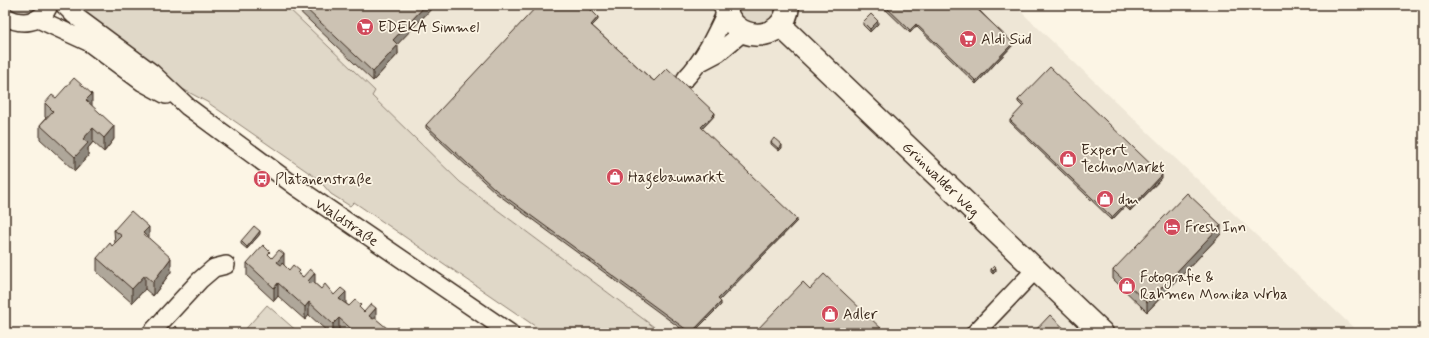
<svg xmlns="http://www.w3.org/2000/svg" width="1429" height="338" viewBox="0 0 1429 338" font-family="Mynerve,sans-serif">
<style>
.built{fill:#eee6d6}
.green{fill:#e0d8c8;stroke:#8e8173}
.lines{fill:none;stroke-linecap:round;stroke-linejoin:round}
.minor-casing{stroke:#3b2a1e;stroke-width:20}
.major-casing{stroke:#3b2a1e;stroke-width:25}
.minor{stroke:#fcf5e5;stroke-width:17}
.major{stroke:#fcf5e5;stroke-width:22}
.wall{fill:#afa79a;stroke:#3b2a1e}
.shaded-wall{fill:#8f887d;stroke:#3b2a1e}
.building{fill:#ccc2b3;stroke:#3b2a1e}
.labels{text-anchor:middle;stroke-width:3.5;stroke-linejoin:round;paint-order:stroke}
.poi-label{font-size:15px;fill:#3b2a1e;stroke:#fcf5e5;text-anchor:start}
.street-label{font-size:15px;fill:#3b2a1e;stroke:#fcf5e5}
</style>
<rect width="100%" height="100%" fill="#fcf5e5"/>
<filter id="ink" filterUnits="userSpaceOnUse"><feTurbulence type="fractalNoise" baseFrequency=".025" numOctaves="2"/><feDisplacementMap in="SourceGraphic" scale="8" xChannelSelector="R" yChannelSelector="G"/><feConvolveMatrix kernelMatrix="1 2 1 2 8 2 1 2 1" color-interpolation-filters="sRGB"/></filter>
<g filter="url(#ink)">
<!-- built -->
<path class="built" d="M285,5H1014L1359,333H662L460,182L371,96L375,91Z"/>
<!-- green -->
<path class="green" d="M5,5H42C32,17 15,19 5,5Z
M73,5H285L375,91L372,96L460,182L662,333H545L354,202L350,206L331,194L318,179L207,102L177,86Z
M731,5H783L776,21L745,27Z
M267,305L299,333H242Z"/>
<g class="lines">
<defs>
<path id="minor" d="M64,5L74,15L151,72L188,107L295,186L510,333
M5,16C20,26 42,24 49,5
M38,19L88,42L142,82L166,95
M699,63L718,53L743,32
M686,78C704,59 715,36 726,12
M151,333L200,280L214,268L226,265
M975,333L1036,269"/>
<path id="major" d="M725,5C730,45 786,44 788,5
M780,25L1102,333"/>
</defs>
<!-- minor casing -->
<use href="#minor" class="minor-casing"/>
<!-- major casing -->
<use href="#major" class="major-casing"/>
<!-- minor -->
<use href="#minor" class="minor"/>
<!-- major -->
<use href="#major" class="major"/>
</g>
<!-- wall -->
<path class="wall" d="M293,5H435L397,44L398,54L373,81Z
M626,5H634V6L631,10Z
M881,5H981L978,9L1013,45L976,84L916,26L910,33Z
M573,7L598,20L592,26L649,77L654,81L715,115L702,129L797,221L719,300L721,305L693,333H687L496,193L426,128V125Z
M863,22L878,24L870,32L863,25Z
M56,98L92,106L114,139L104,152L93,142L88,148V156L75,171L40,139V125L46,118L45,117V103Z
M1018,100L1162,178L1130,211L1125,206L1112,220L1010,122V120L1023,107L1018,102Z
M771,142L782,148L779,151L771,144Z
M114,230L149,239L171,272L153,296L145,289L132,303L97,272V258L115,244Z
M260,234L247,249L241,244V241Z
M1221,234L1147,312L1113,279V270Z
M270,256L272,258L284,265L289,270L300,274L303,277L315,284L321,289L334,295L349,306L361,309L364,312L376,319L388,333H342L339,331L337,333H329L309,315L305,320L278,296L274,301L247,276V263Z
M991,269L996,271L993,274L991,272Z"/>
<!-- shaded-wall -->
<path class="shaded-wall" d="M426,5H435L393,49V40Z
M633,5H634V6L631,10V7Z
M979,5H981L976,10V8Z
M598,17V20L591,27V25Z
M878,21V24L870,32V29Z
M916,24V26L910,33V30Z
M1013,43V45L976,84V81Z
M398,45V54L373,81V72Z
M92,94V108L86,100Z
M715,113V115L701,130V127Z
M114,126V139L104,152V138Z
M93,128V142L88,148V156L75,171V157L83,139Z
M782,145V148L779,151V149Z
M1162,175V178L1130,211V209Z
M1125,204V206L1112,220V217Z
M797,219V221L718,302V299Z
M1221,225V234L1147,312V303Z
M149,227V240L143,233Z
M260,231V234L247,249V247Z
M284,254V268L277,275V262Z
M171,258V272L153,296V282Z
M996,268V271L993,274V271Z
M315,273V286L308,294V281Z
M145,275V289L132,303V289Z
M278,283V296L274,301V288Z
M346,292V305L339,299Z
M309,302V315L305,320V307Z
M721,302V305L693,333H691Z
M376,308V321L369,329V316Z
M339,318V331L337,333H333V324Z"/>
<!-- building -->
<path class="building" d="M302,5H426L393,40L398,45L373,72Z
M538,5H570L573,7L575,5H586L598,17L591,25L649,77L654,81L667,68L715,113L701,127L797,219L718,299L721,302L691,333L496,190L426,125Z
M884,5H979L976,8L1013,43L976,81L916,24L910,30Z
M871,14L878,21L870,29L863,22Z
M1050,67L1162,175L1130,209L1125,204L1112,217L1010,120L1024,105L1018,100Z
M74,78L92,94L86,100L114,126L104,138L93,128L83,139L88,143L75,157L40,125L53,111L45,103L52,95L56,98Z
M774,138L782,145L779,149L771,142Z
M1187,193L1221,225L1147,303L1113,270Z
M131,211L149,227L143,233L171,258L153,282L145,275L132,289L97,258L110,243L112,246L122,236L114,230Z
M254,226L260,231L247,247L241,241Z
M263,245L270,252L268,254L272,258L279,250L284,254L277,262L281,265L282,263L289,270L293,265L300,271L298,273L303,277L310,269L315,273L308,281L311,284L313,282L321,289L325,284L334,295L341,288L346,292L339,299L349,306L355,300L361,305L359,307L364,312L371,304L376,308L369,316L373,319L375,318L388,329L386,331L388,333H356L339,318L333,324L309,302L305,307L278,283L274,288L247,263Z
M994,266L996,268L993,271L991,269Z
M824,274L886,333H754L803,282L810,289Z
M1050,315L1069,333H1033Z
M175,326L183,333H169Z
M397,327L402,332V333H392Z"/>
</g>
<!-- icons -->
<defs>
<symbol id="supermarket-disc" viewBox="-11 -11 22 22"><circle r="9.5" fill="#d1495b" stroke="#fcf5e5"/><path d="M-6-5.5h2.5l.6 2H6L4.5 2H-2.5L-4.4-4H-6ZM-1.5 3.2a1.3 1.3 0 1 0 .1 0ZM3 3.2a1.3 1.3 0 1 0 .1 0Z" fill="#fff"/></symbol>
<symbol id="shop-disc" viewBox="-11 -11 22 22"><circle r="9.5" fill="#d1495b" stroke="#fcf5e5"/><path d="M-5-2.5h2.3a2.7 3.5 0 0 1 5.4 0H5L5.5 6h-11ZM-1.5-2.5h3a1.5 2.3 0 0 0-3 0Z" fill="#fff"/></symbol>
<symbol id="bus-disc" viewBox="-11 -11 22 22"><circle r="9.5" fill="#d1495b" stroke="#fcf5e5"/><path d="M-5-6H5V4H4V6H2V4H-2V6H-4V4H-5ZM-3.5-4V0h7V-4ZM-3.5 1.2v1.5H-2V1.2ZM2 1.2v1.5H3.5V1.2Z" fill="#fff"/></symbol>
<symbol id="hotel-disc" viewBox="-11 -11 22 22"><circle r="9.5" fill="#d1495b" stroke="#fcf5e5"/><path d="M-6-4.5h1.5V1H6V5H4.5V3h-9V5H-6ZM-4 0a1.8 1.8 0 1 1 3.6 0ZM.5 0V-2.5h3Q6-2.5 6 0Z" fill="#fff"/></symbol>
</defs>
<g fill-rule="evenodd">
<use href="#supermarket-disc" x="355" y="17" width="20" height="20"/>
<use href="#supermarket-disc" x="958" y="29" width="20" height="20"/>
<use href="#shop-disc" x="1058" y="149" width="20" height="20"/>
<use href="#shop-disc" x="605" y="167" width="20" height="20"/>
<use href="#bus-disc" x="252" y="169" width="20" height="20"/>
<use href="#shop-disc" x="1095" y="189" width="20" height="20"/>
<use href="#hotel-disc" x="1162" y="217" width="20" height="20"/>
<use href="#shop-disc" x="1117" y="276" width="20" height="20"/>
<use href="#shop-disc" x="820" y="304" width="20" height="20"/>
</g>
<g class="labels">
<!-- poi labels -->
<g class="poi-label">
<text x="378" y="32">EDEKA Simmel</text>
<text x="981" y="44">Aldi Süd</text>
<text x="1081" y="155">Expert<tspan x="1081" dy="17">TechnoMarkt</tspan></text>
<text x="628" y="182">Hagebaumarkt</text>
<text x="275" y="184">Platanenstraße</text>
<text x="1118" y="204">dm</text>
<text x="1185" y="232">Fresh Inn</text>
<text x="1140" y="282">Fotografie &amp;<tspan x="1140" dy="17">Rahmen Monika Wrba</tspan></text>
<text x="843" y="319">Adler</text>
</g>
<!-- street labels -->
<g class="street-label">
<text transform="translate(941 179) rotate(44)" y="5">Grünwalder Weg</text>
<text transform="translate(347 222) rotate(34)" y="5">Waldstraße</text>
</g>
</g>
<!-- margin -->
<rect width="1429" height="338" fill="none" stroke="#fcf5e5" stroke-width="20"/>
<rect x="10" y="10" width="1409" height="318" fill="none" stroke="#3b2a1e" stroke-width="1.5" filter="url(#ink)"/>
</svg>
